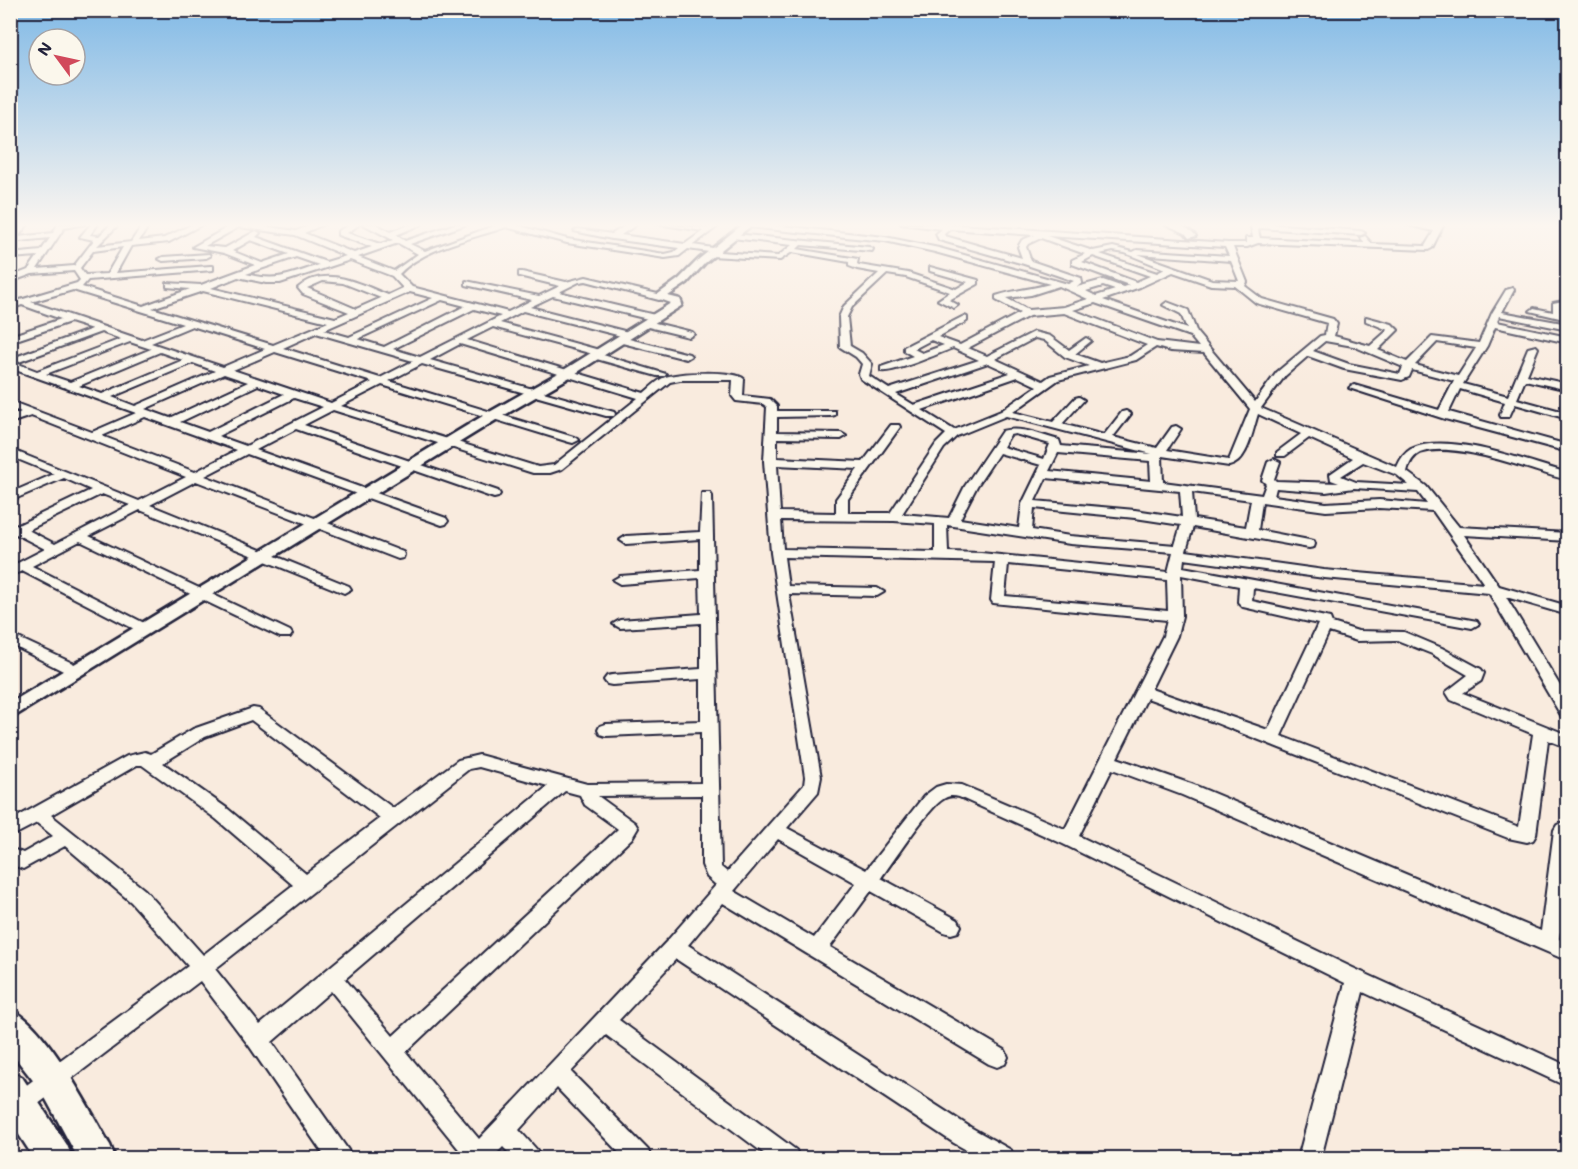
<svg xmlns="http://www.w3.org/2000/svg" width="1578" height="1169" viewBox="0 0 1578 1169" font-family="Mali,sans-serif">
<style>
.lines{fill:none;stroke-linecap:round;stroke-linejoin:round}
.minor-casing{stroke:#22223b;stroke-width:4}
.tertiary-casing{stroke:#22223b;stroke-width:5}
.primary-casing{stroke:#22223b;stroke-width:5}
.minor{fill:#fbf7ec;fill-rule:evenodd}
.tertiary{fill:#fbf7ec;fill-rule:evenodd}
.primary{fill:#fbf7ec;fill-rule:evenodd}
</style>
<rect width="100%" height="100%" fill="#f9ebde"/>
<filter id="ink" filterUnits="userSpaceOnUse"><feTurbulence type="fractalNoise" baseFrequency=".0167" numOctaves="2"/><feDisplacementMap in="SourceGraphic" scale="12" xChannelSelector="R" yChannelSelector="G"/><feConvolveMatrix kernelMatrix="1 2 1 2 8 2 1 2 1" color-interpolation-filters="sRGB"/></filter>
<g filter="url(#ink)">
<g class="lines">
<defs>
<path id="minor" d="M21,224H28L18,237L53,233L58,224H85L64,228L37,269L74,266L94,240L80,237L91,224H98L90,235L99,236L111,224H119L97,246L131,242L143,224H150L139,241L164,238L193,224H203L169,242L131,246L116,273L210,266H213V270L88,280L82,287L143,306L190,289L167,287V283L201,285L255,265L224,253L193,247L230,226L227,224H250L296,231L313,224H324L304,233L354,253L372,247L338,235V231L351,224H360L347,233L380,244L393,240L363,224H376L390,232L411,224H422L396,235L405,241L455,224H467L410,244L425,251L499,224H513L567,239L665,254L674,252L679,248L612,239L574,231L578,229L612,234L628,224H637L621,235L685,244L703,231L657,224L708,228L713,224H721L693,245L720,249V252L778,256L792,245L732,238V234H735L869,247L873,249L872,251L801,245L797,249L858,259L857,264L859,265L908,273L956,289L968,282L930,271V267L978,280V284L949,300L958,305L954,308L938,300L950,292L906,277L887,274L852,307L847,317L850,346L862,353L872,364L869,376L889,389L979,360L953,348C937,354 895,373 881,371V367L913,356L904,351V347L964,316L967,317V321L938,337L960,345L1020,313L996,300V296C1014,290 1032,289 1050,284L935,252L885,241L748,227L745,224H764L885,237L939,248L1068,284L1074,281L1024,264L939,240L936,234L942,229L901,224H945L1228,243H1246V238H1253L1251,227L1257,224H1270L1361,231L1365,233L1361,235L1261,228L1258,230L1260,238L1365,243L1361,238L1365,236L1372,244L1425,246L1434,231L1404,224L1436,226L1437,224H1444L1432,248L1428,250L1258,243L1247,247H1233L1247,282L1245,286L1262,299L1333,319L1337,324L1334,336L1370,346L1388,330L1366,321V317L1392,324L1398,330L1378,350L1407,362L1432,337L1479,343L1492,313L1506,290L1513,288L1514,290L1502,312L1568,324V330L1499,316L1497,322L1568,337V343L1495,327L1487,346L1463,384L1508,396L1528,348L1536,346L1538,348L1527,375L1568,384V390L1525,380L1517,399L1568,413V419L1515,404L1509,417H1501L1500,415L1505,402L1460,389L1449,412L1568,445V452L1445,419L1349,388L1354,385L1439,410L1454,381L1412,370L1409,377L1402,380L1344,369L1308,356L1285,376L1261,408L1397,467C1400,460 1404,453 1411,449C1448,431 1529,462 1568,473V480C1531,471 1455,440 1420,453C1412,457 1409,464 1407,472L1426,486L1459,527L1568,533V541L1464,535L1499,586L1568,606V615L1506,597L1568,699V718L1562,717L1489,593L1324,578L1184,559L1183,567L1477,621L1479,624L1472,628L1253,588L1252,601L1330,618L1332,623L1358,631L1404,632L1442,648L1481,669L1484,673L1481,681L1463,693L1568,735V748L1548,740L1536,835L1533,840L1527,842L1508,838L1211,721L1147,698L1117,758L1194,785L1541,931L1554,830L1557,825L1568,820V868L1562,916L1568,918V935L1560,932L1559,939L1568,943V961L1182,795L1112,769L1079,836L1353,968L1568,1066V1087L1363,992L1321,1158H1298L1345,983L1063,844L959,797C954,796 950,795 945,798C930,805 893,862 881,878L958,920L961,926L958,932L951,934L944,932L871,891L830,947L1005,1050L1008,1057L1005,1064L997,1067L989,1064L723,903L688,945L970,1127L1011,1150L1014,1158H981L954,1143L676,959L619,1020L796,1150L799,1158H770L606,1035L571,1072L648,1150L651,1158H624L557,1088L519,1130L537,1150L540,1158H514L503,1147L492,1158H466L331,991L272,1042L348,1150L352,1158H326L250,1047L200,981L29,1111L21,1114L13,1111L10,1101L13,1095L188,966L131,902L65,846L23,869L10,864V848L23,853L53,836L37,823L10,837V821L127,756L145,752L151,754L193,729L253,708L259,709L393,808L458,760L479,755L587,784L701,783V732L606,736L600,734L598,730L600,726L606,724L701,721V679L612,685L607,684L604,680L607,676L612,675L701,669V623L620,628L613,624L620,620L701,614L700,578L620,584L613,580L620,576L700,570V539L626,544L620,540L626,536L700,532L702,493H710L712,496L721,867L727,872L804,785L805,777L771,553L764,461L767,407L763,404L736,401L732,396L733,380H680L670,382L562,469L550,473H533L333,410L304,425L498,491L500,494L498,497L494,498L296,429L256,450L446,518L448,521L446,524L442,525L247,454L205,476L403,552L404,555L403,558L398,559L196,481L150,505L349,586L351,589L344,593L140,510L89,536L290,631L292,634L290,637H280L80,541L32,566L150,626L152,629L150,632H140L22,571L10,576V567L45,549L10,531V525H18L91,490L64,478L10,501V493L54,474L10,456V449L139,501L186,477L31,416L10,423V416L21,412L10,408V401L92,432L136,413L10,368V359L92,329L70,322L10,342V336L61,319L22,305L10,309V303L77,283L80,280L74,271L32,274L10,282V277L28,270L38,256L10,258V254L41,251L50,238L10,242V236ZM239,227L295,235L346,256L326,262L256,237L260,233L256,231L225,248L205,246ZM506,227L567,243L665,258L679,256L688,249L709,252L707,254L711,256L780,260L792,252L849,262V266L857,269L879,273L844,306L839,317L840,347L856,357L862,364L859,374L861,379L946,434L936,444L890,513H848V499L900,427L899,425H891L863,462L777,458V438L841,439L846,436L841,433L777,432V417L831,416L835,415V411H777V406L770,399L743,396L744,379C734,370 676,372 663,378C657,381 650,388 644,393L467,340L493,327L593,354V358L657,376H665L666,374L603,355V351L500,323L523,311L629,338L634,335L632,333L530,307L553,296L656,321L660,318L659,316L559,292L579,282L586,281L659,300L662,299V295L586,277L566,282L522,272H519V276L560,286L539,296L466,281V285L532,300L508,312L412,287L399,274C425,247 472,239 506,227ZM950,229L1035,235L1022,240L1018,247L1022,258L945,236L944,234ZM1047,236L1225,247L1229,256L1137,250L1133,252L1113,247L1093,251ZM1041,238L1085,254L1072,260V264L1129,285L1123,287L1103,280L1077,287L1082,283L1081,278L1031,261L1026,247L1028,244ZM251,240L289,254L262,263L232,251ZM398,243L418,254L394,271L358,257ZM123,247L107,274L85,275L80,268L93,251ZM1113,251L1125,253L1165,269L1157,273L1100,254ZM1138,254L1231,261L1239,281L1212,280ZM1093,256L1150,276L1136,282L1082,262ZM296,257L319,265C288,275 278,282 246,274ZM350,260L392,276L403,288L388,295C360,284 324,264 298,288L303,294L349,312L335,318L211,288L238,277L266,283H280ZM1173,272L1211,285L1235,286L1256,303L1327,323L1325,335L1320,336L1277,372L1255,402L1197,333L1188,310L1167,302L1163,305L1181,314L1187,329L1103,300L1140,287ZM323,281L343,283L381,298L356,309L307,288ZM1059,286L1088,299L1064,307L1028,310L1006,298L1031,295ZM1103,286L1115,290L1096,296L1086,291ZM73,290L183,324L142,340L31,302ZM203,291L328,322L273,345L152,308ZM410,292L433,298L349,337L324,330ZM442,300L465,306L384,347L358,339ZM1095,303L1190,336L1199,347L1157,342L1073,310ZM474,309L501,316L420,357L393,349ZM1064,313L1147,345L1130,356L1100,363L1075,354L1091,341L1086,338L1069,350L1050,336L1034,332L987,356L968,348L1029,316ZM192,326L265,349L223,367L151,343ZM101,332L121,339L37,371L16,363ZM316,333L413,361L380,378L283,348ZM1035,338L1044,340L1065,357L1089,366L1050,376L1043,381L995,359ZM931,340L944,345L922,353L914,349ZM1325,341L1353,346L1403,367L1400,374L1349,364L1313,351ZM130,342L151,349L70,382L46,374ZM1437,342L1476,348L1458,376L1415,365ZM460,344L638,398L554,465L538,467L341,406L382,385L569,442L573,443L579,440L577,438L389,381L422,364L606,416H614L615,414L614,412L430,360ZM1156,347L1170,351L1204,353L1250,409L1229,460L1167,450L1181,429L1176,426L1172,427L1157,448L1113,437L1131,414L1126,411L1122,412L1104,435L1062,424L1084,400L1079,397L1075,398L1053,422L1013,412L1058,380L1136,360ZM160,352L183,360L102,394L79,386ZM275,352L372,382L331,403L233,370ZM193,363L215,371L135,406L112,397ZM988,363L1010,373L914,405L896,394ZM224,374L248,382L170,418L145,409ZM1018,377L1037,386L1001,411L954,430L922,410ZM258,385L284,394L208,432L180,422ZM294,398L323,407L246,446L218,436ZM1258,414L1301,434L1277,452V456H1285L1309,438L1353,458L1330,474L1331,480L1339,483L1276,481L1274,479L1280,462L1274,459L1268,462L1262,480L1266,484L1262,495L1163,482L1162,456L1229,466C1248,462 1252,432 1258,414ZM1006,416L1152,454L1061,446L1059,440C1040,435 1021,426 1002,431L965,486L949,518L902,514L944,448L957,436ZM145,417L237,450L195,472L102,436ZM1015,434L1050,444L1044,459L1003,447L1010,435ZM999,453L1041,465L1022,504L1019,528L960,519L977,486ZM1058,453L1150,461L1151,481L1049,471ZM1363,462L1397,475L1409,485L1356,482L1341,476ZM777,465L858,469L836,499V513L780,512ZM1046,478L1180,491L1182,517L1135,510L1035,501ZM1276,488L1326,492L1354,488L1418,492L1427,504L1379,500L1326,503L1274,496ZM1192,492L1251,500L1246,527L1194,519ZM102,494L130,505L55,544L28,530ZM1262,502L1326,511L1379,508L1433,511L1484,584L1324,570L1186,551L1193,527L1309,548L1314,547L1315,544L1314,541L1258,530ZM1034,508L1135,518L1181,525L1175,545L1070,536L1032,530ZM781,520L894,521L935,524V552L783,549ZM947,525L1070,544L1173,552L1168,572L981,553L948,552ZM784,557L995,562L991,600L993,603L1167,620L1163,636L1065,829L962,785L946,784L936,787L924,796L866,870L787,828L818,792L821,777L789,594L877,596L884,592L877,588L788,586ZM1008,564L1167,580L1168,611L1005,596ZM1181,575L1239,586L1238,602L1243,607L1318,624L1268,730L1151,689L1177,636L1182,616ZM1329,632L1357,641L1397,640L1432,654L1468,675L1446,692L1451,700L1533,734L1519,827L1281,736ZM251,720L380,818L306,874L228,809L163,763L205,737ZM137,765H142L216,819L293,885L203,955L145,890L51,815ZM479,767L548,786L260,1025L215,969L469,769ZM565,791L580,795L585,805L618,829L393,1036L345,979ZM702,795V865L707,877L716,885L667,941L479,1139L406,1052L632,838L638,828L635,823L598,796ZM778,839L856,883L814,938L734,891Z
M1165,224C1177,224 1188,226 1196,236L1189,238L1185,233Z
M209,254L210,256L206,258L163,261L159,259L163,257Z
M1568,300V306L1560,307L1563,313L1568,314V320L1530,311L1534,308L1553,312V303Z
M647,321L692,332L694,334L689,337L644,326L642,324Z
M621,337L689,354L691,356L686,359L618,342L616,340Z
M10,634L81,667L83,671L81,675H71L10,644Z"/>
<path id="tertiary" d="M743,224H753L705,263L687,283L668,296L680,299L682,304L681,306L570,377L496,420L10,719V703L486,414L562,371L671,303L654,297L679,279L699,259Z"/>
<path id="primary" d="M10,1009C45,1022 91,1112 110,1145L115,1158H78L42,1092L10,1051Z
M10,1072L22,1077L67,1145L72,1158H34L10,1121Z"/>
</defs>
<!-- minor casing -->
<use href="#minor" class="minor-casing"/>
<!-- tertiary casing -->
<use href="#tertiary" class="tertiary-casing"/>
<!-- primary casing -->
<use href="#primary" class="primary-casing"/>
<!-- minor -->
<use href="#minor" class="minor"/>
<!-- tertiary -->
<use href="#tertiary" class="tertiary"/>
<!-- primary -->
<use href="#primary" class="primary"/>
</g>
</g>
<!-- sky -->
<linearGradient id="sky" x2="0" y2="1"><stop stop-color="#80b9e6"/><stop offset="0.58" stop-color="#fcf6f0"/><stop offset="1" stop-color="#fcf6f0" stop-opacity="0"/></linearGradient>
<rect width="1578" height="388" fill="url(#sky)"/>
<!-- margin -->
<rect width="1578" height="1169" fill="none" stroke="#fbf7ec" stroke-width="36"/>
<rect x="18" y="18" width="1542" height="1133" fill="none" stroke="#22223b" stroke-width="2" filter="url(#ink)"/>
<!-- north arrow -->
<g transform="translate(57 57) rotate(303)"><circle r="28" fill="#fbf7ec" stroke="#a4a2a5" stroke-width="1.5"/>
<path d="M0-4.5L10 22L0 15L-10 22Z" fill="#d1495b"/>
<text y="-9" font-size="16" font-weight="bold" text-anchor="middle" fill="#22223b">N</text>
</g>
</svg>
